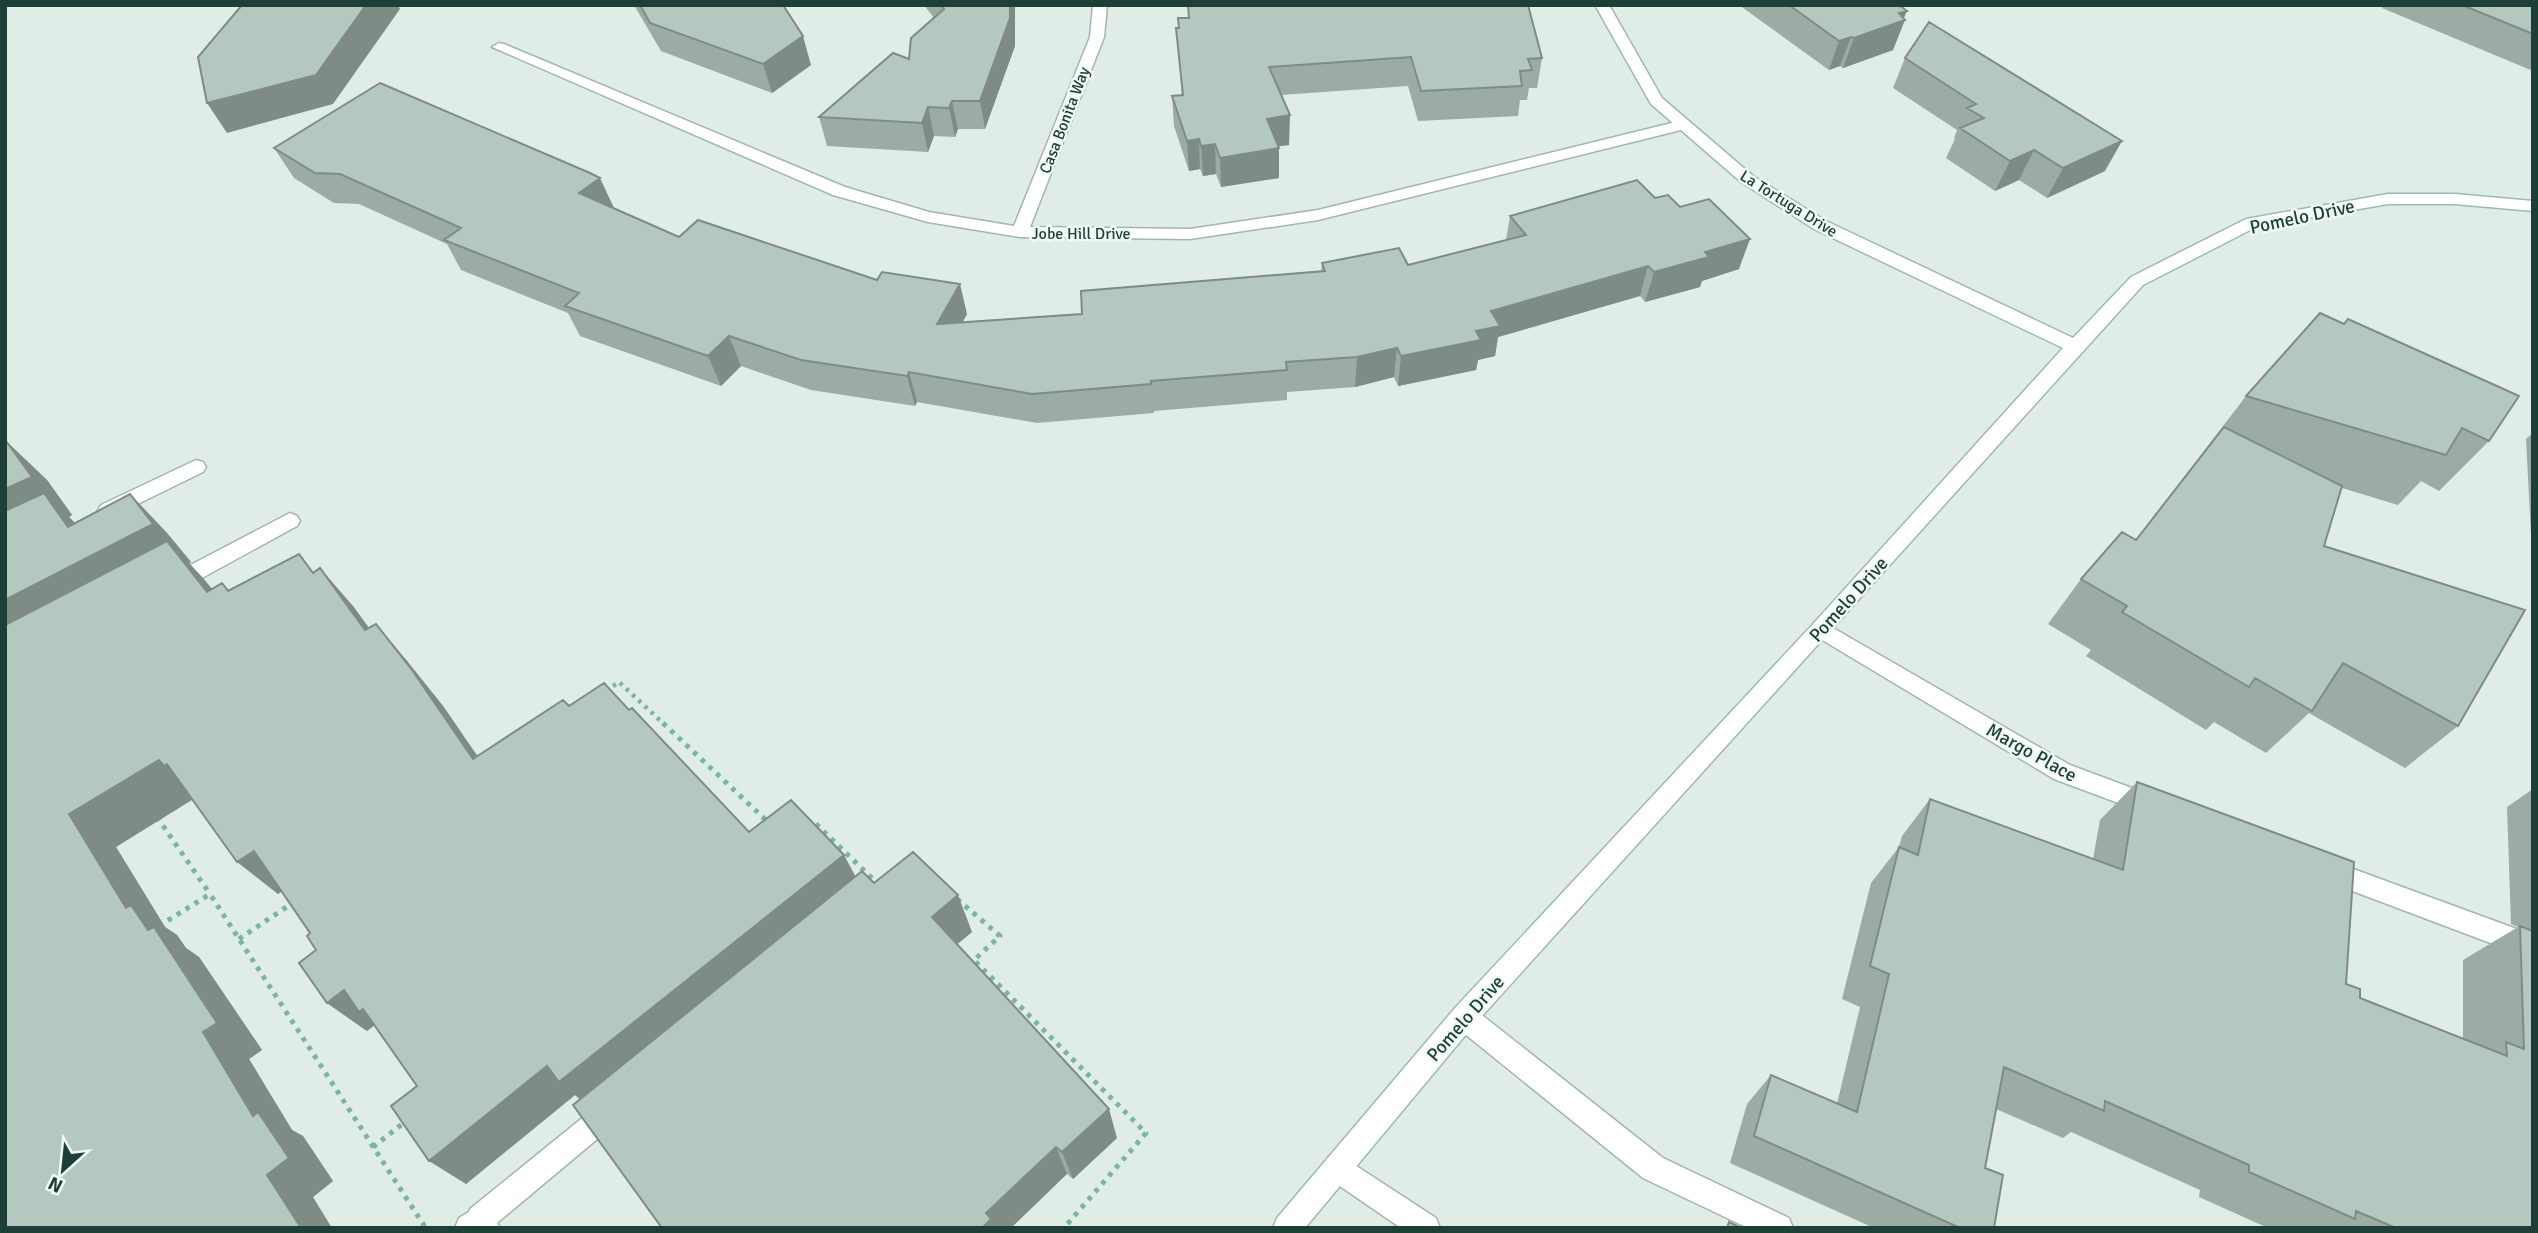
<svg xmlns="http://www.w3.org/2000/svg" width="2538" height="1233" viewBox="0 0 2538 1233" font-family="Signika,sans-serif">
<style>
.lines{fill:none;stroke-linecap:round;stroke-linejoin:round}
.lane-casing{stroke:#a2b5af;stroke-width:3}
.street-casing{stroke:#a2b5af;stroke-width:3}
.secondary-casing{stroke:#9dbab0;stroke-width:3}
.path-far1{stroke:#7cb4a4;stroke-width:4.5;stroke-dasharray:3.5 5;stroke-linecap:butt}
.path{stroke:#7cb4a4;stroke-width:5;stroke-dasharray:4.5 6;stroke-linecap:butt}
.lane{fill:#fff;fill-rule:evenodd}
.street{fill:#fff;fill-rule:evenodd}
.secondary{fill:#fff;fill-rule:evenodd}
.wall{fill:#9caca5}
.shaded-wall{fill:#7f8c86}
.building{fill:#b5c8c0;stroke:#7f8c86;stroke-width:2}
.labels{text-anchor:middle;stroke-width:5;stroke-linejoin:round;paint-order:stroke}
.far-street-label{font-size:16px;fill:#1e3f37;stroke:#f1f9f5}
.street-label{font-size:19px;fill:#1e3f37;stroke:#f1f9f5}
</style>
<rect width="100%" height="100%" fill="#e0ede7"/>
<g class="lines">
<defs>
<path id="lane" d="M196,460L203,462L206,467L203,472L115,515L108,517L101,515L98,510L101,505Z
M290,513L297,516L300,521L297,526L178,591L171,593L164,591L161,585L164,579Z
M1464,1005L1473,1008L1663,1158L1789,1218L1793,1228H1748L1643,1178L1455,1026L1451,1017L1455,1008Z
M611,1098L620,1102L624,1111L620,1120L491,1228H470L466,1219L470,1209L602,1102Z
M1338,1154L1436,1218L1440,1228H1401L1328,1178L1324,1168L1328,1158Z"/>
<path id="street" d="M1093,5H1107L1104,37L1030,227L1190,229L1318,210L1684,120L1692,125L1689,128L1318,220L1190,239L1020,237L928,222L833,195L492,47L499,43L504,44L845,187L929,212L1014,226L1090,37Z
M1821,621L2070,765L2156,797L2160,804L2156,811L2148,814L2054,779L1814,635L1810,629L1814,623Z
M2326,859L2533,935V959L2318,878L2314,870L2318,862Z
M480,1205L490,1209L500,1228H455L459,1218Z"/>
<path id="secondary" d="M1595,5H1609L1662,98L1753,176L1826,221L2073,338L2131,277L2246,219L2388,194H2455L2533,201V211L2455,204H2388L2256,227L2143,285L1473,1026L1305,1228H1273L1277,1218L1455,1008L1814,623L2063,348L1814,229L1741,182L1651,104Z"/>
</defs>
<!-- lane casing -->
<use href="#lane" class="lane-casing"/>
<!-- street casing -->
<use href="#street" class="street-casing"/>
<!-- secondary casing -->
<use href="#secondary" class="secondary-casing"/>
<!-- path-far1 -->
<path class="path-far1" d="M606,691L619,682L665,725"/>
<!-- path -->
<path class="path" d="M663,723L769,823
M157,817L210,894
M808,825L813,821L880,886
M957,899L1000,936L974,960L1146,1133L1064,1228
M159,926L210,894L425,1227
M239,939L294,902
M373,1147L406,1121"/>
<!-- lane -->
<use href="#lane" class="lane"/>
<!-- street -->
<use href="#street" class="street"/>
<!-- secondary -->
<use href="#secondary" class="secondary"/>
</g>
<!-- wall -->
<path class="wall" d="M634,5H783L811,65L772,93L661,51Z
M924,5H1015V46L985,129H958L955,137L934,136L928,152L827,146L819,117L909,59L934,18Z
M1188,5H1528L1542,58L1537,88H1529L1527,100H1520L1518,116L1418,121L1408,86L1281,95L1289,145L1279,146V178L1221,187L1216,174L1203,176L1200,169L1189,171L1174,126L1172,96L1182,95L1176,28H1178L1189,18Z
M1739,5H1899L1904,19L1893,50L1843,68L1840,66L1829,70Z
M2384,5H2533V71L2382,8Z
M1905,58L2105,171L2047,198L2019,180L1995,191L1946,158L1955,139L1954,138L1957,130L1893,88Z
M274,148L614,208L679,237L967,314L962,323L1082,314L1321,271L1322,263L1408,265L1506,240L1510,216L1655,198L1739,269L1702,281L1700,287L1645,302L1640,296L1498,337L1495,356L1478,360L1476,370L1398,386L1394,377L1355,387L1287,392V400L1154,411V413L1037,423L917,402L915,406L811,390L741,366L721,386L580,336L568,313L461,270L447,244L359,204L334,203L294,178Z
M2320,313L2489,441L2439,491L2421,481L2398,505L2342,488L2324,546L2458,726L2405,768L2309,713L2266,753L2214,722L2206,730L2086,656L2091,650L2048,624L2081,579L2136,540L2246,396Z
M2533,433V553L2532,554L2526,439Z
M6,441L47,480L72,515L69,517L75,523L130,494L167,533L191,562L189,563L212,589L222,583L229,590L314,572L353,606L369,628L376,624L407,661L443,706L477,756L569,706L629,710L749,832L844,855L855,876L874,883L972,932L957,944L1117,1138L1073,1179L1067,1174L580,1099L575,1095L466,1184L417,1086L374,1025L367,1031L327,1003L316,950L310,933L282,891L278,894L192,799L116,847L165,927L177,935L186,948L199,957L262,1050L249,1059L292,1130L303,1136L333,1181L313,1197L5,1228Z
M2137,782L2360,998L2463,1039V960L2518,927L2511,924L2507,807L2533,789V1228H2268L2199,1197L2200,1190L2071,1132L2063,1138L1996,1109L1985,1168L1994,1228H1874L1730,1163L1747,1104L1771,1075L1837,1104L1860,1007L1842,999L1871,883L1899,847L1902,836L1930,799L2093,859L2100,820Z"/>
<!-- shaded-wall -->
<path class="shaded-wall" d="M366,5H398L400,9L333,104L227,133L207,103Z
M1010,5H1015V46L985,129L980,101Z
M1907,11L1903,20H1905L1893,50L1843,68L1854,38L1899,13Z
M803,36L811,65L772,93L763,64Z
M1851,37L1840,66L1829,70L1839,41Z
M952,101L958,129L955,137L949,108Z
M928,107L934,136L928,152L922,123Z
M1290,115L1289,145L1267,148V119Z
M1199,139L1200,169L1189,171L1187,141Z
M2122,141L2105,171L2047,198L2063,168Z
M1215,144L1216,174L1203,176L1201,146Z
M1279,148V178L1221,187L1220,158Z
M2034,150L2019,180L1995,191L2010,161Z
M600,178L614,208L579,193Z
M1750,239L1739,269L1702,281L1700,287L1645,302L1654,272L1705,252Z
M1648,266L1640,296L1498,337L1495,356L1478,360L1476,370L1398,386L1401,356L1476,331L1491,311Z
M960,284L967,314L945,354L937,324Z
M729,336L741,366L721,386L708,356Z
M1397,348L1394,377L1355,387L1357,357Z
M909,372L917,402L915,406L907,376Z
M6,441L47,480L72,515L69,517L84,532L130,494L167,533L191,562L189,563L204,579L244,629L5,660Z
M320,568L353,606L397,667L365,630Z
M376,624L407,661L443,706L503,793L473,759Z
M159,760L167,764L200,795L116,847L165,927L177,935L186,948L199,957L262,1050L249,1059L292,1130L303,1136L333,1181L313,1197L332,1228H301L267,1175L253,1116L203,1032L148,930L126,908L69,814Z
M254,851L294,883L278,894L237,862Z
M844,855L861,887L590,1108L575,1095L466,1184L429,1161L547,1066Z
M958,895L972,932L948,952L932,917Z
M344,990L380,1021L367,1031L327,1003Z
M1109,1109L1117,1138L1073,1179L1062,1152Z
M1056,1147L1067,1174L1011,1228H982L986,1213Z"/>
<!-- building -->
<path class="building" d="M242,5H366L316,75L207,103L198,57Z
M640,5H783L803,36L763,64L650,23Z
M941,5H1010V18L980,101H952L949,108L928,107L922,123L819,117L893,53L909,59L911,38L944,9Z
M1188,5H1528L1542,58L1528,59L1532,70L1520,71L1522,86L1421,91L1411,57L1269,67L1290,115L1267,119L1279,148L1220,158L1215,144L1201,146L1199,139L1187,141L1172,96L1183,95L1176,28H1179L1178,18H1189Z
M1789,5H1899L1907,11L1899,13L1905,20L1854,38L1851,37L1839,41Z
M2462,5H2533V34Z
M1929,22L2122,141L2063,168L2034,150L2010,161L1960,128L1984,118L1967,108L1976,104L1905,58Z
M380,83L590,173L600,178L579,193L679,237L698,220L877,280L882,272L960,284L937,324L1082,314L1081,291L1325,271L1322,263L1399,248L1408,265L1526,235L1510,216L1637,180L1655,198L1668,195L1680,207L1709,199L1750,239L1705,252L1709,257L1654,272L1648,266L1491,311L1500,326L1476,331L1481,340L1401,356L1397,348L1357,357L1286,362L1287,370L1151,381V384L1032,394L909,372L907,376L801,360L729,336L708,356L565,306L579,293L444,240L461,228L340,174L315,173L274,148Z
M2320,313L2344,324L2348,319L2519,396L2489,441L2462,428L2446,455L2246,396Z
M2224,427L2342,486L2324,546L2525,610L2458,726L2343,663L2312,711L2255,678L2249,687L2122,612L2127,606L2081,579L2122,532L2136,540Z
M5,441H6L32,477L5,489Z
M44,493L68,527L130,494L153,524L5,600V511Z
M167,541L207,592L222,583L228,591L299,554L313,573L320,568L365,630L376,624L412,670L473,759L563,700L569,706L604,683L629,710L632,708L749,832L791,800L844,855L559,1082L547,1066L429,1161L391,1106L417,1086L363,1009L359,1012L344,990L327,1003L299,963L316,950L307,936L310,933L254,851L237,862L167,764L164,766L159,760L69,814L126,908L131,905L148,930L154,927L217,1023L203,1032L253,1116L258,1112L289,1158L267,1175L301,1228H5V625Z
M2137,782L2354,862L2346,984L2360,989V998L2507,1056L2506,1042L2524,1049L2520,926L2533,931V1228H2396L2356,1211L2355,1219L2249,1172V1165L2105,1101L2104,1111L2004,1067L1985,1168L2003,1175L1994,1228H1960L1754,1136L1771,1075L1857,1112L1889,974L1870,966L1899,847L1918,855L1930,799L2123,870Z
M913,852L958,895L932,917L1109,1109L1062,1152L1056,1147L986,1213L991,1219L982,1228H662L573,1105L862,871L874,883Z
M1729,1222L1741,1228H1727Z"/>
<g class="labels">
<!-- far-street labels -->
<g class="far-street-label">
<text transform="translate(1064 120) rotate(-69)" y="6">Casa Bonita Way</text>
<text transform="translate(1789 203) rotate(32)" y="6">La Tortuga Drive</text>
<text x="1081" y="239">Jobe Hill Drive</text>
</g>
<!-- street labels -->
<g class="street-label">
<text transform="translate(2302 216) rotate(-12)" y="7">Pomelo Drive</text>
<text transform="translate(1848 599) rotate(-48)" y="7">Pomelo Drive</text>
<text transform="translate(2032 752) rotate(29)" y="7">Margo Place</text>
<text transform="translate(1465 1018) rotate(-49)" y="7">Pomelo Drive</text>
</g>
</g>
<!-- border -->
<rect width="2538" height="1233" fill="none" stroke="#1e3f37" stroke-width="14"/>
<!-- north arrow -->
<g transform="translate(63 1170) rotate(207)" stroke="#f1f9f5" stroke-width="5" paint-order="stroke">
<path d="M0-5L12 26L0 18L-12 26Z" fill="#1e3f37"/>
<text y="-10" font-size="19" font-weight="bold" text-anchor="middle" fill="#1e3f37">N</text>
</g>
</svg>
